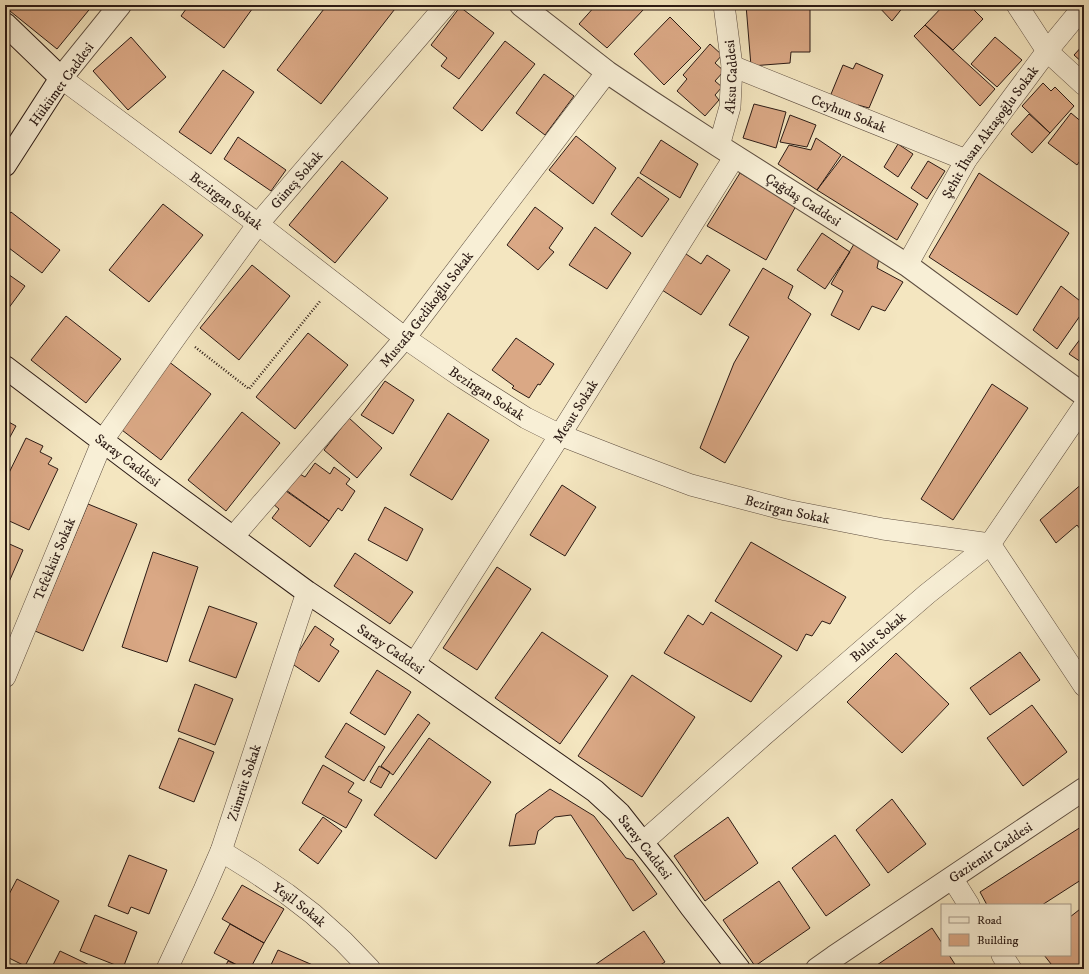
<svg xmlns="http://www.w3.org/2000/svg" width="1089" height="974" viewBox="0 0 1089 974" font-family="'IM FELL DW Pica',serif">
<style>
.building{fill:#daa885;stroke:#2c1b15}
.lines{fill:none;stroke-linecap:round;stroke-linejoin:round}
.minor-casing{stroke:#5e4e40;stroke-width:22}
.tertiary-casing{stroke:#5e4e40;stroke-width:24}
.secondary-casing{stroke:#2c1b15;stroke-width:24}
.path{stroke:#2c1b15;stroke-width:2.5;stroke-dasharray:1 2;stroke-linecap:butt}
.minor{stroke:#f8efd6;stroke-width:21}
.tertiary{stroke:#f8efd6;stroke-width:22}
.secondary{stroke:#f8efd6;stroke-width:22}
.labels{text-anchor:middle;stroke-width:4;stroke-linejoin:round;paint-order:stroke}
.street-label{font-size:14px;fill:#2c1b15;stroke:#f8efd6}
</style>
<rect width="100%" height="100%" fill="#f4e6c0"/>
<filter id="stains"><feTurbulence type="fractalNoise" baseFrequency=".005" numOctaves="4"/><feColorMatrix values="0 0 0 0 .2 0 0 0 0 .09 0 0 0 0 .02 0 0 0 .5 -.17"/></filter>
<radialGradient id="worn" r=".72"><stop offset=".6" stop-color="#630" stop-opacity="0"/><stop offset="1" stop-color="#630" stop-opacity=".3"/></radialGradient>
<!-- building -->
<path class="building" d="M6,5H93L57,49L5,7Z
M189,5H255L224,48L181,16Z
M327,5H398L321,104L277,70Z
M596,5H639L644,9L607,48L579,24Z
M746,5H810V52H791L790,63L751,66Z
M877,5H903L904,6L892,21Z
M944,5H969L983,19L953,50L925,25Z
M460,7L494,33L459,79L441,66L447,58L431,45Z
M670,17L701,48L664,85L634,54Z
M925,25L995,89L980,106L914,36Z
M131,37L166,77L128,110L93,71Z
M995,37L1022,60L997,87L971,64Z
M505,41L535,64L482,131L453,108Z
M710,44L722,55L715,63L724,71L715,81L722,87L715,95L719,100L705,116L677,91L687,79L683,75Z
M1084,44V64L1074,55Z
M856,63L883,75L869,108L858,105L855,111L829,99L843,65L853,69Z
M223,70L254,92L211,154L179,132Z
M544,74L574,96L545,135L516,113Z
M1043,83L1051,91L1055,87L1074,106L1050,133L1022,106Z
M754,104L786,112L776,148L743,138Z
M1071,113L1084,124V155L1077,165L1048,143Z
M1029,114L1050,133L1032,153L1011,134Z
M790,115L816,125L807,147L780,142Z
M576,136L616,168L593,204L549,170Z
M238,137L286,170L271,191L224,159Z
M816,138L841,155L817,190L778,164L789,145L811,150Z
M661,140L698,164L680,198L640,173Z
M898,144L913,154L898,177L884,167Z
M843,156L918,204L897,240L817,190Z
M342,161L388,198L335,263L289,225Z
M928,161L945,171L927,199L911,188Z
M740,173L796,206L766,260L707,226Z
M979,173L1069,233L1017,315L929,257Z
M638,177L669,199L642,237L611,214Z
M163,204L203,235L149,302L109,270Z
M535,207L563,228L549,248L554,252L538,270L507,245Z
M11,212L60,250L42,273L5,245V219Z
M595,227L631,253L607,289L569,265Z
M822,233L850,252L825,289L797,270Z
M854,244L879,258L877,268L903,282L885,311L872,306L859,330L831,315L843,291L831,284Z
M683,252L701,264L707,255L730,270L701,315L662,290Z
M252,265L290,296L239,360L200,328Z
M763,268L793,286L788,298L811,314L725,463L700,448L734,363L749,337L729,325Z
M5,272L25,286L5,313Z
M1061,286L1084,304V310L1057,349L1033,330Z
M66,316L121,359L86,403L31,360Z
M308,333L348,365L295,429L256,397Z
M1084,334V364L1069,354Z
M516,338L554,364L540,385L538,384L529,398L512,388L514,386L492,370Z
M168,361L211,394L161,460L118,427Z
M385,381L414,400L393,434L361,415Z
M992,384L1028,408L953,520L921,499Z
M242,412L280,443L226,511L188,480Z
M448,413L489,440L452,500L410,475Z
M349,418L382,448L357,478L324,450Z
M5,420L16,426L5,446Z
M26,438L43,446L40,452L52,458L48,464L58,469L29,530L5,519V481Z
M315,463L330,474L334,467L350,479L346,484L355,491L342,511L338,508L329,521L286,490L298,473L305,477Z
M1084,482V534L1077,525L1056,543L1040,520Z
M562,485L596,507L565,556L530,535Z
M283,489L329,521L310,547L272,518L279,509L272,503Z
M88,504L137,524L83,651L35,631Z
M385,507L423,529L407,561L368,540Z
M5,542L23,550L5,591Z
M751,542L846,597L830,624L822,621L812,636L806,634L797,651L715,601Z
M153,552L198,567L167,662L122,647Z
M355,553L413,592L390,624L334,586Z
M497,567L531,589L477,670L443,648Z
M209,606L257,623L236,678L189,661Z
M711,612L782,656L751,702L664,653L688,615L703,625Z
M315,626L334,639L330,645L339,651L319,682L291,663Z
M542,632L608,676L560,744L495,698Z
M1020,652L1040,680L990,715L970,688Z
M896,653L949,704L902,753L847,702Z
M377,670L411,692L385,735L350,713Z
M632,675L695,717L642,797L578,756Z
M195,684L233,699L215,745L178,731Z
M1032,705L1067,752L1023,786L987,738Z
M418,714L430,723L393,775L381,766Z
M346,723L385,747L364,781L325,757Z
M179,738L214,752L194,802L159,788Z
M429,738L491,782L436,859L374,815Z
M323,765L354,783L348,792L362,800L346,828L302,803Z
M379,766L390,772L381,788L370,782Z
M550,789L594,816L626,858L633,860L657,894L633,911L571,815L555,817L538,831L535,844L509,846L516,814Z
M892,799L926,844L888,873L856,830Z
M323,817L342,831L318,864L299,850Z
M728,817L758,863L705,901L674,856Z
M1084,825V878L1042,905H987L980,892Z
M835,835L870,885L826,916L792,868Z
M129,855L167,870L149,914L131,907L128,914L108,906Z
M17,879L59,901L25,966L5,956V902Z
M779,881L810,928L755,966L723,920Z
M242,885L284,909L264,943L222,919Z
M1084,906V969H1055L1044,955H1070V917Z
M95,915L137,932L123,968L80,951Z
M230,924L264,943L250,969H245L214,953Z
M932,928L942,943V955H949L958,969H871Z
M644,931L665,962L654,969H589Z
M278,950L322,969H269Z
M60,951L98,969H51Z
M228,961L245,969H224Z"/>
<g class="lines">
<defs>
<g id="minor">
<path d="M1017,5L1047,51L1084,85"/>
<path id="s1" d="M732,66L966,160"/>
<path id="s2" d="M61,78L258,224L405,338L463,378L526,418L560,435L619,458L691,485L786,510L883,529L990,544L1084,686"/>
<path id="s3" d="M719,146L730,107L732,66L724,5"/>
<path id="s4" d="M907,265L966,160L1047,51L1084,6"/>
<path id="s5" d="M233,537L405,338L607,72"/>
<path id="s6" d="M414,664L560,435L735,156"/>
<path id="s7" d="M5,677L103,440L178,334L258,224L446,5"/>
<path id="s8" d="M643,842L764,735L927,594L990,544L1084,406"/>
<path id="s9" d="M221,851L253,871L287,894L313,914L343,941L370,969"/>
<path d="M952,878L969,905"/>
<path d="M1002,955L1011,969"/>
<path id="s10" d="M167,969L204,890L221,851L307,592"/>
</g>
<g id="tertiary">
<path id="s11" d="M521,5L607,72L650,101L719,146L907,265L1084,395"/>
<path d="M61,78L120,5"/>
<path id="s12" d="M817,969L834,957L1084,789"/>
</g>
<g id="secondary">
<path d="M5,24L61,78L5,165"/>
<path id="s13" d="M5,367L149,476L307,592L414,664L595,791L619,813L664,870L691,907L739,969"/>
</g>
</defs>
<!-- minor casing -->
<use href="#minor" class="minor-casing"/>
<!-- tertiary casing -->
<use href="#tertiary" class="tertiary-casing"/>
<!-- secondary casing -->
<use href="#secondary" class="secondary-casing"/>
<!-- path -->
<path class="path" d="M195,347L249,389L321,300"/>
<!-- minor -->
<use href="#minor" class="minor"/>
<!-- tertiary -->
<use href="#tertiary" class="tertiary"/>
<!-- secondary -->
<use href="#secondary" class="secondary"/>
</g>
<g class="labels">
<!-- street labels -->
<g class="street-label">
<text dy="5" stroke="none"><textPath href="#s3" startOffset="71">Aksu Caddesi</textPath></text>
<text transform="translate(61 84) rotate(-54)" y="5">Hükümet Caddesi</text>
<text dy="5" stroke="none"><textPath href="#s1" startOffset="126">Ceyhun Sokak</textPath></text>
<text dy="5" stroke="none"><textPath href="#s4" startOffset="157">Şehit İhsan Aktaşoğlu Sokak</textPath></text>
<text dy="5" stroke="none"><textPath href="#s7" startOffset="581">Güneş Sokak</textPath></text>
<text dy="5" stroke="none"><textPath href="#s11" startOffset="343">Çağdaş Caddesi</textPath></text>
<text dy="5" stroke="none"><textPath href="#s2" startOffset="206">Bezirgan Sokak</textPath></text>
<text dy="5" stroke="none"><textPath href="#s5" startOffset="299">Mustafa Gedikoğlu Sokak</textPath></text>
<text dy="5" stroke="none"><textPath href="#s2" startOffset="530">Bezirgan Sokak</textPath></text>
<text dy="5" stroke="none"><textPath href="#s6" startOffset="300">Mesut Sokak</textPath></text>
<text dy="5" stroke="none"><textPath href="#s13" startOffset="154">Saray Caddesi</textPath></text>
<text dy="5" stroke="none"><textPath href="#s2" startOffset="854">Bezirgan Sokak</textPath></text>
<text dy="5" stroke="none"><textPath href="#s7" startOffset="128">Tefekkür Sokak</textPath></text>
<text dy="5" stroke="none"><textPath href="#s8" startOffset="312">Bulut Sokak</textPath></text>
<text dy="5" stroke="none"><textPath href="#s13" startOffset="478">Saray Caddesi</textPath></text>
<text dy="5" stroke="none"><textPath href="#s10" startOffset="202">Zümrüt Sokak</textPath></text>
<text dy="5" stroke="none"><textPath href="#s13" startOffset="802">Saray Caddesi</textPath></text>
<text dy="5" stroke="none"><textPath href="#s12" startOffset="209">Gaziemir Caddesi</textPath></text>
<text dy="5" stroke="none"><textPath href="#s9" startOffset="95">Yeşil Sokak</textPath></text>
</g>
</g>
<!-- margin -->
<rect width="1089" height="974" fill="none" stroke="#f4e6c0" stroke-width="20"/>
<rect x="6" y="6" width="1077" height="962" fill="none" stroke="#2c1b15" stroke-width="2"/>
<rect x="10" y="10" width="1069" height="954" fill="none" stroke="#2c1b15"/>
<!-- legend -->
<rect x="941" y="904" width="130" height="52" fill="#f8efd6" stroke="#a69a89"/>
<rect x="949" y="917" width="20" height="6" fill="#f8efd6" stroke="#a69a89"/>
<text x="977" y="924" font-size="12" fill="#2c1b15">Road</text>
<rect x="949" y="934" width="20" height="12" fill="#daa885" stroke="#a69a89"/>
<text x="977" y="944" font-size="12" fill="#2c1b15">Building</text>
<rect width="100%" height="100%" filter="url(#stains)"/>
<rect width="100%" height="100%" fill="url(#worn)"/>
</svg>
